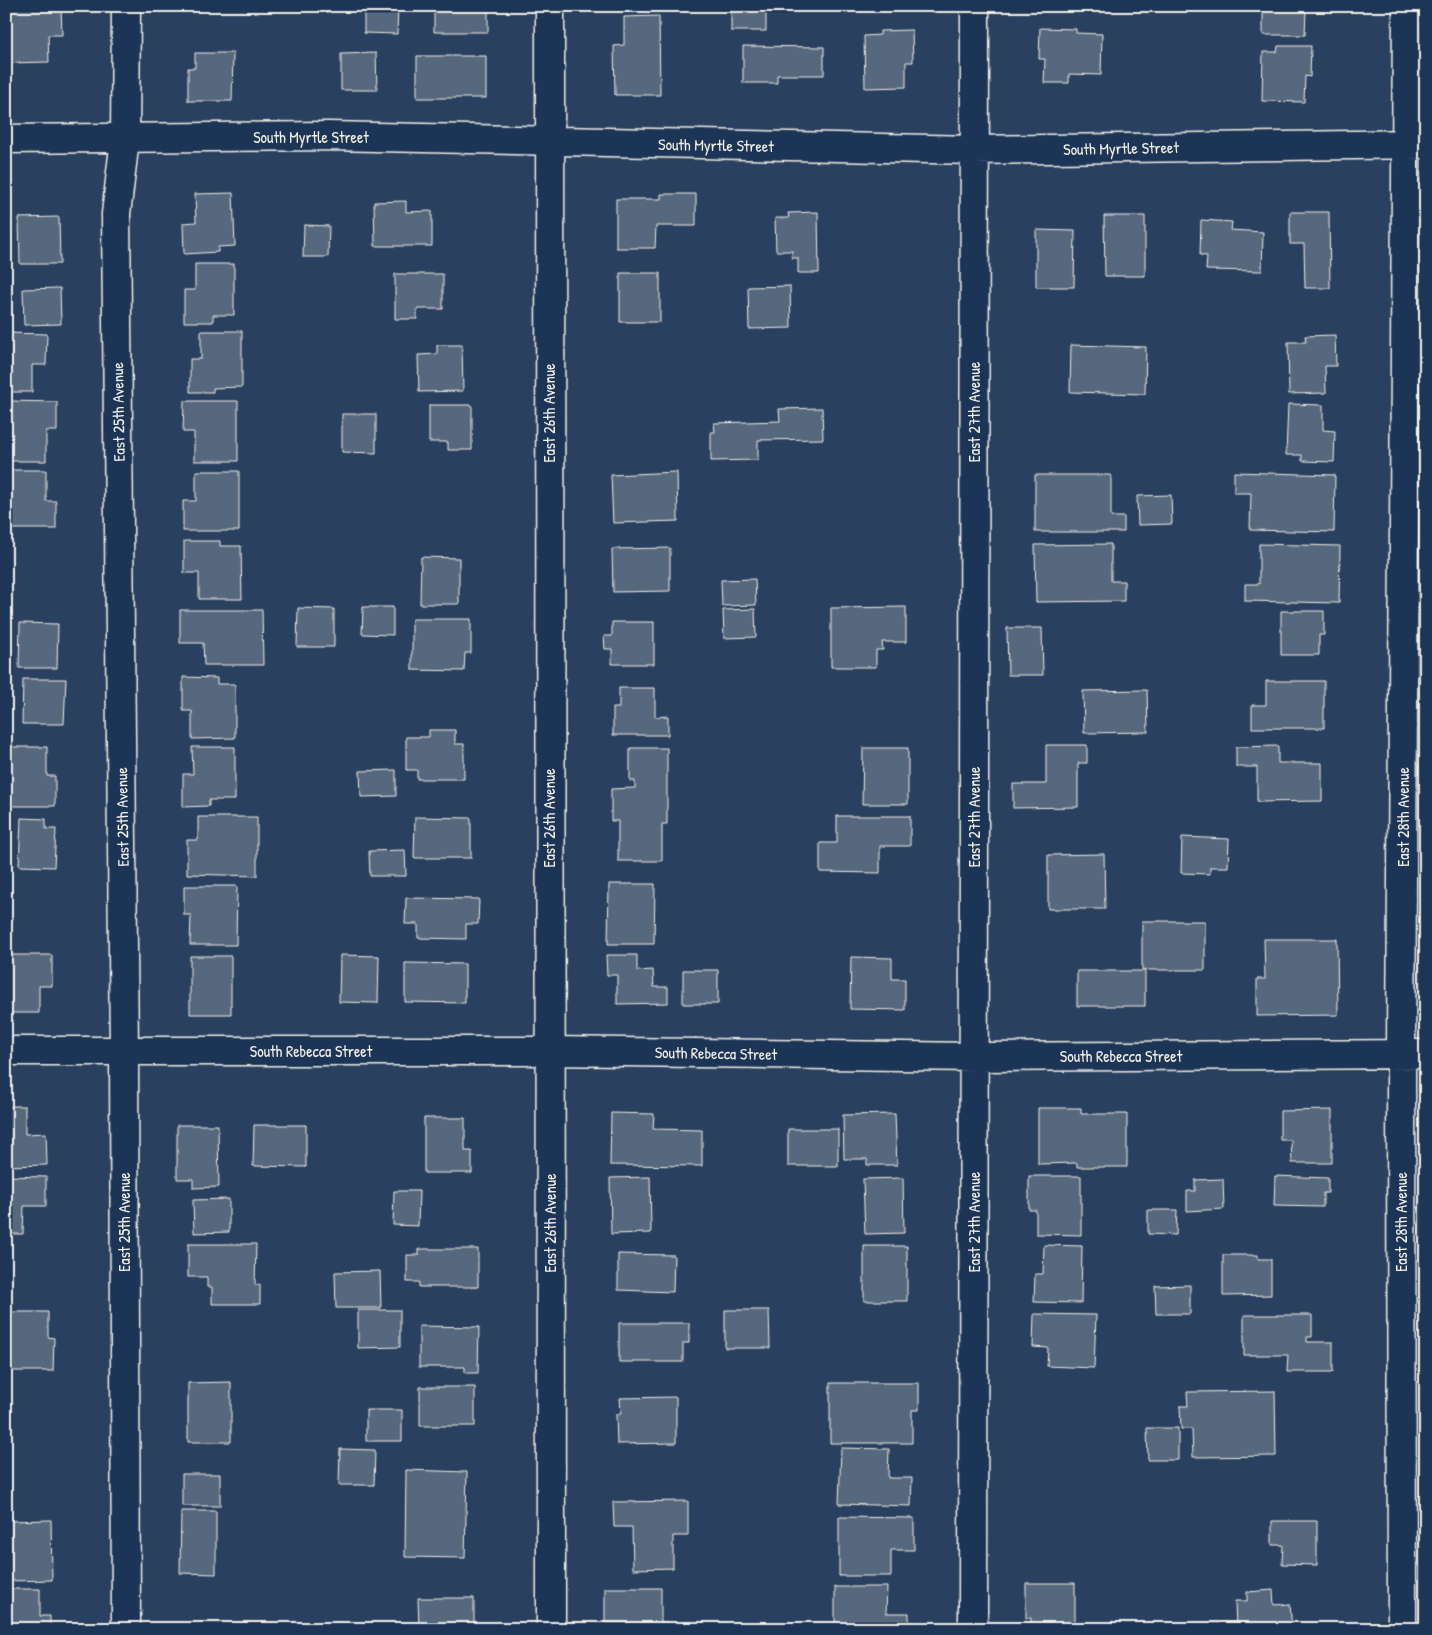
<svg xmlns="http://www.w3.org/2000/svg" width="1432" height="1635" viewBox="0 0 1432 1635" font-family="'Patrick Hand',sans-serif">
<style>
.building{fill:#56677d;stroke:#f4f1e8}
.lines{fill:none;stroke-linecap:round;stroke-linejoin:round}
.minor-casing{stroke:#f4f1e8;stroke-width:31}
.minor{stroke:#1d3557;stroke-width:28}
.labels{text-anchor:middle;stroke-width:4;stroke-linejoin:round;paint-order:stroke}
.street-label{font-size:16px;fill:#f4f1e8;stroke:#1d3557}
</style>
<rect width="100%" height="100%" fill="#2a4060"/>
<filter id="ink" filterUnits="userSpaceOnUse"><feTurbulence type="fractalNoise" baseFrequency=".02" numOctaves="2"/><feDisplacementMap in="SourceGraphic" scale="10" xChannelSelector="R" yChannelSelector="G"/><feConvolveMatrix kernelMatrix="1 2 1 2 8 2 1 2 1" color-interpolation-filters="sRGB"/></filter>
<g filter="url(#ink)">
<!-- building -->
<path class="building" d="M9,6H61L62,35H48L49,62L10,63Z
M364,6H398L397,34L364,33Z
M434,6H488V32H434Z
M731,6H766V31H731Z
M1263,6H1311V10H1306L1305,35H1263Z
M659,16L660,95H615L614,46L624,45V17Z
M1040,28L1076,29V33L1102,34L1101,75L1069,74V83H1044L1045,59H1039Z
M912,30L913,62H906V87L865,88L864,36L880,35V31Z
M743,46L824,47V75H777V83H743Z
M1278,46H1311L1310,77L1305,76L1304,102L1262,101L1263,52H1277Z
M195,53H233L232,101H188V68H195Z
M376,53L377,90H341V54Z
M417,56H486V98H417Z
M233,193L235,246L218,247V252L184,254L183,223L196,222L195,194Z
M661,194H696V226H656L655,248H616V199H661Z
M406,201V212L432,211V246H375L374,202Z
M818,212L819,273H798V258H792V251H776L775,218H789L788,213Z
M1290,212H1329L1330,288H1305L1304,244H1290Z
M1104,216H1145V276H1105Z
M59,217L60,264H20L19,218Z
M1201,220L1232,222L1231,230L1263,232L1262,271L1206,270L1207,256L1200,255Z
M304,225L329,226L328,257H303Z
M1036,230L1075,231L1074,287H1036Z
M195,264H234V315H213V322H184V290H195Z
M620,273H660V322H620Z
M395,274H443V309H417V319H395Z
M790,286L791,328L749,329L748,287Z
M60,288L61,324L24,325L23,289Z
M201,331H242V387L213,388V392H190V359H201Z
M6,333L47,334L46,365H32V392H6Z
M1335,335L1336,366H1325L1326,393L1289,394L1288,342H1306L1305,336Z
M437,345H462L463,391L419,392L418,355L437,354Z
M1071,345L1146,347L1145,394L1070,392Z
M6,401L57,402V431H46V461H6Z
M184,401H238V461H194V432H183Z
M1288,404L1323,405V430L1335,431L1334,462L1302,461V455H1286Z
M429,405H472V450H448V442H429Z
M822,408L823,439L758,440V460L711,461V432H715L714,423L780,421L779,409Z
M342,414H376V453L342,452Z
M6,470H46V501H56V529H6Z
M196,471H239V531H183V501H196Z
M677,472L678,521L613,523L611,475Z
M1234,472L1335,475L1334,532L1250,530L1251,493H1234Z
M1035,475H1111V517H1124V532H1035Z
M1171,495L1172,524L1138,525L1137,496Z
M184,541H220V546H241L242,599H199V573H184Z
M1111,544V581H1124V601L1036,602L1035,545Z
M1259,544L1340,546L1339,603L1245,601V584H1259Z
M670,548V591L613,592L612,549Z
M421,557L459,558V604H420Z
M755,579L756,605L722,606L721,580Z
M363,607H393V635L362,634Z
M906,607V642H882L883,650H876V667H831V608Z
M298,608L334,609V647H297Z
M755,609L756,637L724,638L723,610Z
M180,610H262L263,665H204L203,643H180Z
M1281,611H1324V635H1319V655H1281Z
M412,619H471V653H465L464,671L412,670Z
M612,622H654V664H612V649H605L604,636H612Z
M20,623L58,624L57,668H19Z
M1007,628H1042L1043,675H1008Z
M183,677L217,678V684H235V738L192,739V711H183Z
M23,679H66L64,724H22Z
M1266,681H1324V728H1252V705H1266Z
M619,688H655V717L668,716V735H613V708H619Z
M1147,690L1148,732L1084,733L1083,691Z
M429,730H455V744H464V779H417V770H406V737H429Z
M1046,745H1087V763H1078V807L1013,808V784H1046Z
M1278,746V763H1322V801L1257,802V767H1236V747Z
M6,747H47V776H55V806H6Z
M192,747H235V800H209V806L183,807V774H193Z
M630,748H667V824H662V861H618V821H611V789L635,788V781H630Z
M863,748H908V804H862Z
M396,770V796L361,797L360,771Z
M837,816H910V846H880V873L820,872V843H837Z
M198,817H257V876L187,874V840H198Z
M415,817L471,818V858H414Z
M21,818L46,819V829H56L54,867L19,866Z
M1182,837L1229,839L1228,867H1210V874L1181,873Z
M405,850L406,876H370L369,851Z
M1104,854L1105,909H1048V855Z
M609,884H655L654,944H608Z
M184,886H237L236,945H190L191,915H184Z
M406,898L479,899L478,924H466V939L418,938V924H405Z
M1142,921H1205V970H1142Z
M1264,939H1337L1338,1015L1257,1016V979H1265Z
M6,955H52V986H39V1013H6Z
M340,955L379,956L378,1003L339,1002Z
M606,955H637V971L653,970L654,987H668V1003L617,1004V975H607Z
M190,956H231V1014H190Z
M851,957L892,958V979H905V1010L850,1009Z
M405,963L465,964V1003L405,1002Z
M683,970H718V1004H683Z
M1077,971H1145V1006H1077Z
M6,1106H25V1134L46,1133L47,1165L6,1166Z
M1038,1108H1081V1114H1127V1167H1077V1163L1038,1164Z
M1332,1110V1163H1292L1291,1140H1280V1111Z
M611,1113L654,1114L653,1129L702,1130V1166L610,1165Z
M895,1114L897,1165H867V1159H844L843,1115Z
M424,1118H465V1151H472V1173H424Z
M177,1125H218L219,1187L193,1188V1179H177Z
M254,1125H306V1167L253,1166Z
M788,1129H838V1166H788Z
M6,1176L46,1177V1206H24L23,1234H6Z
M1029,1176H1081V1235L1036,1234V1210H1029Z
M1275,1176L1328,1178V1193H1323V1207L1274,1206Z
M650,1177L651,1233L611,1234L610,1178Z
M903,1178L904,1233L865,1234L863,1179Z
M1223,1179L1224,1209L1187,1211V1191H1195V1180Z
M394,1191H419L418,1226L393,1225Z
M229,1199V1232L194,1233L193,1200Z
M1148,1210H1177L1176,1235L1148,1234Z
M188,1244H256L255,1285H260V1304H212V1287H207V1277H188Z
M1044,1245L1082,1246L1081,1303L1034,1302L1035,1274H1043Z
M864,1246H907V1301H864Z
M419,1249H478V1287H419V1282H407V1255H419Z
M618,1254L674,1255L673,1292L618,1290Z
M1223,1255H1258V1259H1271V1295L1223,1296Z
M380,1271L381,1308H336L335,1272Z
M1190,1285V1314H1156L1155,1286Z
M358,1310H400V1347L358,1348Z
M725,1310H769L770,1348H725Z
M6,1312H48V1337L54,1338L53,1371H6Z
M1034,1314L1096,1315L1094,1368L1047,1366L1048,1348L1033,1347Z
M1244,1315H1312V1337H1307V1342H1333V1372H1287L1288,1355H1244Z
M619,1323H689V1343H683V1362H619Z
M419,1326L479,1327L478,1373H465V1367H419Z
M231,1382V1442H188V1383Z
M830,1383H919V1410H912V1443H830Z
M420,1387H475V1426H420Z
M1275,1391L1276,1456L1193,1457L1192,1429H1181L1180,1406H1188L1187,1392Z
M676,1397V1443L617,1444L616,1414H621L620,1398Z
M366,1410H402V1441H366Z
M1147,1428H1178V1460H1148Z
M841,1448L889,1449L888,1478H912L911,1506L839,1504Z
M340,1449L375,1450L374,1485H339Z
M406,1470L467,1472L465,1558L405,1557Z
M182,1474H220V1506H182Z
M688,1501V1536H673V1568L633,1569L632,1527H614L613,1502Z
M181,1511H216V1574L180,1573Z
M839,1517L914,1518V1550H891V1576H839Z
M51,1520L52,1580L6,1581V1521Z
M1272,1521H1317V1565L1282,1564L1283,1545H1272Z
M1026,1583H1075V1629H1031V1618H1026Z
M835,1587H887L886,1613H909V1629H835Z
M605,1588H661V1622H667V1629H632V1623H605Z
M6,1589H40V1616H50V1629H6Z
M1273,1590L1274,1605L1290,1604L1292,1629H1236L1235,1601H1247V1592Z
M418,1598H474V1629H419Z
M1191,1624H1219V1629H1191Z"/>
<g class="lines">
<defs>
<path id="minor" d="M126,6L125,139L116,214L124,1052L126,1629
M550,6L551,1629
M6,139L329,136L974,150L1425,144
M6,1051H549L974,1057L1426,1054
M973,1629L975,6
M1402,1629L1401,1054L1407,6"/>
</defs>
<!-- minor casing -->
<use href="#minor" class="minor-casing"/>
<!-- minor -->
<use href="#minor" class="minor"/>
</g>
</g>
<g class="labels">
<!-- street labels -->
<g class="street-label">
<text x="311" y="143">South Myrtle Street</text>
<text transform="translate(716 145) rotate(1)" y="6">South Myrtle Street</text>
<text transform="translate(1121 148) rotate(-1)" y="6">South Myrtle Street</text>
<text transform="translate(118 412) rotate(-91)" y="6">East 25th Avenue</text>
<text transform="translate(974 412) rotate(-90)" y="6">East 27th Avenue</text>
<text transform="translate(549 413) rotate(-90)" y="6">East 26th Avenue</text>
<text transform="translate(122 817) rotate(-91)" y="6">East 25th Avenue</text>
<text transform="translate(974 817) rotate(-90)" y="6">East 27th Avenue</text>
<text transform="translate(1403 817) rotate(-90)" y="6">East 28th Avenue</text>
<text transform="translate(549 818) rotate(-90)" y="6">East 26th Avenue</text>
<text x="311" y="1057">South Rebecca Street</text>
<text transform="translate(716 1053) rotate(1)" y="6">South Rebecca Street</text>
<text x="1121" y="1062">South Rebecca Street</text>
<text transform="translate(124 1222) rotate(-90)" y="6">East 25th Avenue</text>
<text transform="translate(974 1222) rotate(-90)" y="6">East 27th Avenue</text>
<text transform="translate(1401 1222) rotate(-90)" y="6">East 28th Avenue</text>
<text transform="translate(550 1223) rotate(-90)" y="6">East 26th Avenue</text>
</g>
</g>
<!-- margin -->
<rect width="1432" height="1635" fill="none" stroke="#1d3557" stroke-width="25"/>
<rect x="12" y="12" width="1407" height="1610" fill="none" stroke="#f4f1e8" stroke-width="2" filter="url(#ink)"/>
</svg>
